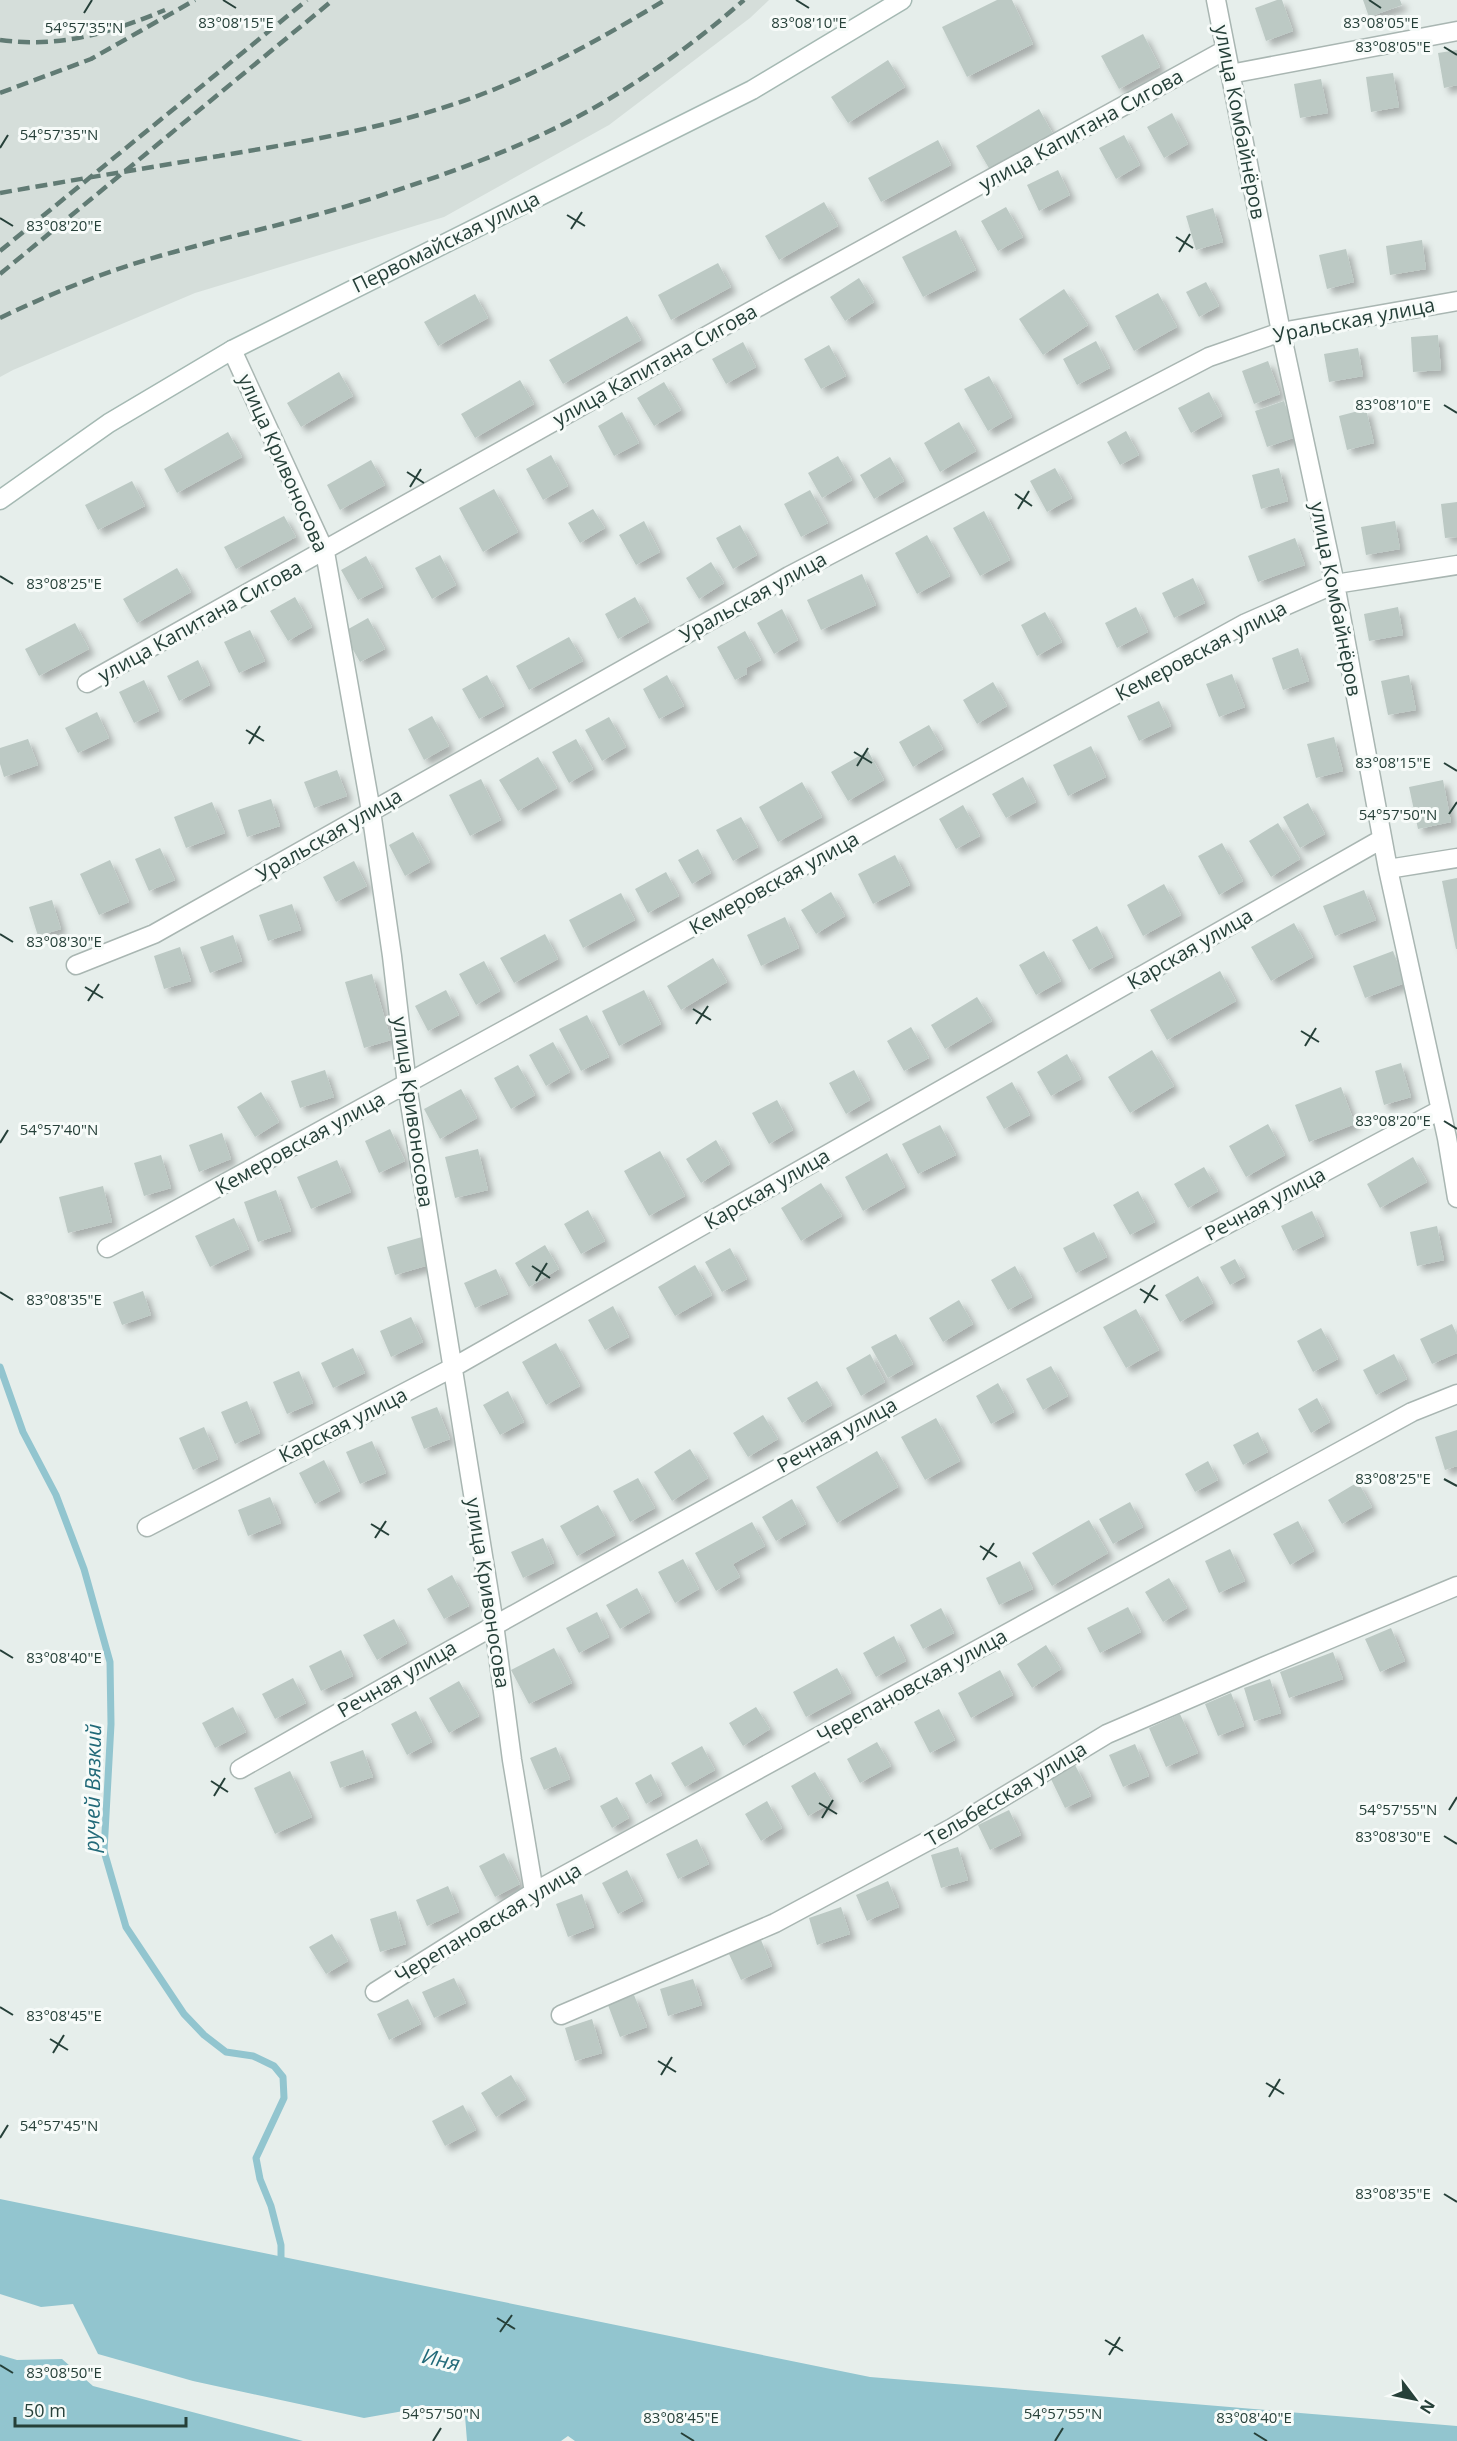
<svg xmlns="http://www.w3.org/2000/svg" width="1457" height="2441" viewBox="0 0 1457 2441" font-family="'Open Sans',sans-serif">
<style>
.built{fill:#d5deda}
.water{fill:#92c5cf}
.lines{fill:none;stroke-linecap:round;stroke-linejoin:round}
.stream{stroke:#92c5cf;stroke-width:7}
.building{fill:#bcc9c4;filter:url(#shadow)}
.minor-casing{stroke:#a9b6b2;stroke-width:21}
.secondary-casing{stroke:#a5b9b3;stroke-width:21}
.minor{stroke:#fff;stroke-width:18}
.secondary{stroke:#fff;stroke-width:18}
.rail{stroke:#617b74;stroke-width:4.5;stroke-dasharray:12 6;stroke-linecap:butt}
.ticks{fill:none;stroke:#264039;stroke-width:2}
.labels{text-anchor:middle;stroke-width:6;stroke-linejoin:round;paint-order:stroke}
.street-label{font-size:20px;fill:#264039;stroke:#f7fbf9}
.water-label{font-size:21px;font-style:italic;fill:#226a79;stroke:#f7fbf9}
.ticks-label{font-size:15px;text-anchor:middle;fill:#264039;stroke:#f7fbf9;stroke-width:6;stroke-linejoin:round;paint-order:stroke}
</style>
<defs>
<filter id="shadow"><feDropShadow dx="5.5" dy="5.5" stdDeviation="3" flood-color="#0004"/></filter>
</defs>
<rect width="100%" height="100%" fill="#e6eeeb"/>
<!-- built -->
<path class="built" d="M0,0H769L750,18L609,125L444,217L195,293L13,370L0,377Z"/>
<!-- water -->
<path class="water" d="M0,2199L870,2377L1457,2426V2441H575L568,2436L561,2441H467L465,2416L426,2407L364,2418L193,2381L98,2354L73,2304L41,2307L0,2294Z
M0,2355L17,2360L62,2359L93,2386L303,2441H0Z"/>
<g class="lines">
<!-- stream -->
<path class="stream" d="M0,1367L23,1432L56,1495L84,1569L110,1662L111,1724L104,1851L126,1927L184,2014L204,2035L226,2052L253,2056L274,2066L283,2077L284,2098L256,2158L260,2179L271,2206L281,2245V2265"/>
</g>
<!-- building -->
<path class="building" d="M997,0H1012L1033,44L967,77L942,27Z
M1277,0H1282L1293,31L1266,41L1255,8Z
M1363,0H1400L1402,5L1369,17Z
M1143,34L1160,67L1119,89L1101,56Z
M1457,50V85L1444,88L1438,53Z
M888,60L905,87L848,123L831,97Z
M1393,73L1399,107L1371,112L1366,77Z
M1321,79L1328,113L1300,118L1294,84Z
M1039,109L1053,134L990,170L976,146Z
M1172,113L1188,144L1164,158L1147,127Z
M1124,135L1140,165L1116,179L1099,148Z
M938,140L951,165L881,202L868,178Z
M1058,170L1070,195L1039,211L1027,185Z
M824,202L838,226L779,260L765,236Z
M1006,207L1023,237L998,251L981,221Z
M1213,208L1223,242L1196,250L1186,216Z
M956,230L976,270L923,297L902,257Z
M1422,240L1426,269L1390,275L1386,246Z
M1346,249L1354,282L1327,289L1319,255Z
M718,263L731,287L671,320L658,295Z
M859,278L874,302L845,321L830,297Z
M1206,282L1219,306L1199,317L1186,292Z
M1064,289L1088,325L1043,355L1019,319Z
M1158,293L1177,327L1134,351L1115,316Z
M475,294L488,318L438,346L424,322Z
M627,316L641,340L563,384L549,360Z
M1438,335L1441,370L1413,372L1411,337Z
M1096,341L1110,368L1077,385L1063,359Z
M743,342L756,367L726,384L712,359Z
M829,345L846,376L821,389L804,359Z
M1358,348L1363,376L1329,382L1324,354Z
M1268,361L1280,394L1254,404L1242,371Z
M339,372L353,396L301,427L287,403Z
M989,376L1012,417L988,431L964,389Z
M520,380L534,404L475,438L461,414Z
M664,382L681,410L654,426L637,398Z
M1209,392L1222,416L1191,433L1178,408Z
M1284,401L1296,437L1267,447L1255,411Z
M1366,409L1374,443L1347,450L1339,416Z
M622,412L639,443L614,456L598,426Z
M959,422L976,451L940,472L924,443Z
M1126,431L1139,455L1120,465L1107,442Z
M228,432L242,457L177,493L164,469Z
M551,455L568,486L543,500L526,469Z
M838,456L852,480L822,498L808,473Z
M890,457L904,481L874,499L860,475Z
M371,460L385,485L340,510L327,485Z
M1055,468L1072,498L1047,512L1030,481Z
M1279,468L1288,501L1261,509L1252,475Z
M132,481L145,506L98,530L85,505Z
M494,489L518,532L483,552L459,508Z
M810,490L828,523L801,537L784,504Z
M1457,502V537L1445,538L1441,504Z
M593,509L605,528L580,543L568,523Z
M984,511L1010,560L980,576L953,528Z
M284,516L296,537L236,569L224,547Z
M644,521L660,552L636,565L619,535Z
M1395,521L1400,549L1366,555L1361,527Z
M740,525L757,555L733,569L716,538Z
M927,535L950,576L917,594L895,553Z
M1295,538L1305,565L1258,582L1248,556Z
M440,555L456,585L432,599L415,568Z
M366,556L383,587L358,600L341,570Z
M711,562L724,583L699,599L686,578Z
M177,568L191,592L137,623L123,599Z
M862,574L876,605L821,630L807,600Z
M1193,578L1205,603L1174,618L1162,593Z
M295,597L312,627L288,641L270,611Z
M635,597L649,622L618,639L605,614Z
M1136,607L1148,632L1117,648L1105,623Z
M1398,607L1403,635L1369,641L1364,614Z
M782,609L798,640L774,654L757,623Z
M1045,612L1062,642L1037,656L1021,625Z
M368,618L385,649L360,662L343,632Z
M75,623L89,649L39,676L25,649Z
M250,630L265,661L239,673L224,642Z
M745,631L761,660L746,668L747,674L735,680L717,647Z
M569,637L583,661L529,690L516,666Z
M1298,648L1309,681L1283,690L1272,658Z
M198,660L210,685L179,701L167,676Z
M1232,674L1245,707L1219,717L1206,684Z
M487,675L504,706L479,719L462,689Z
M667,675L684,706L659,719L643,689Z
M1409,675L1416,710L1388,715L1381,681Z
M144,680L159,711L134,723L119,692Z
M993,682L1007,706L977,724L963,700Z
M1159,701L1171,726L1139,741L1127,716Z
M97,712L109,738L78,753L65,728Z
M432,716L449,746L424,760L408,729Z
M609,717L626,747L602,761L585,730Z
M929,725L943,749L913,767L899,742Z
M1334,737L1343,771L1316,778L1307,744Z
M28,739L38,765L4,777L0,764V748Z
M576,739L593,769L569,783L552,752Z
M1091,746L1106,777L1068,796L1053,765Z
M868,751L884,780L848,801L831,772Z
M538,757L557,788L518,811L499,780Z
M337,770L347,796L314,808L304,782Z
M1023,777L1036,802L1006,818L992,794Z
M481,779L501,820L470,836L449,795Z
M1443,780L1451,822L1418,829L1409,787Z
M802,782L822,817L778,842L759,807Z
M271,799L280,826L247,837L238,810Z
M212,802L225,833L186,848L174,817Z
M1308,803L1325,834L1300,848L1283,817Z
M963,805L980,836L956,849L939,819Z
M741,817L758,847L733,861L716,830Z
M1278,823L1300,859L1271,877L1249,841Z
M413,832L430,862L405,876L389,845Z
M1222,843L1243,881L1219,895L1198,856Z
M160,848L175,880L149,891L135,859Z
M698,849L711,873L692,884L678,860Z
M895,855L910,885L873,904L858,874Z
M110,860L129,902L99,915L80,874Z
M354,861L367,886L336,902L323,877Z
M666,872L679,896L648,913L635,889Z
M1457,878V949H1456L1442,881Z
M1164,884L1181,915L1143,936L1127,905Z
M1364,890L1376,920L1335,936L1323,906Z
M831,892L845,916L816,934L801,910Z
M621,893L635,920L583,948L569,920Z
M52,900L61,929L38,936L29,907Z
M292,904L301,930L268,941L259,915Z
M785,917L799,948L761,966L747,935Z
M1294,923L1313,957L1271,981L1251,947Z
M1097,926L1113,957L1089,970L1072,940Z
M545,934L558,959L514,983L500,958Z
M233,935L242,961L210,973L200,947Z
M180,947L191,981L164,989L154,956Z
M1044,951L1061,981L1036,995L1019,965Z
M1393,951L1405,983L1365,998L1353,966Z
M713,958L727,982L681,1010L667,986Z
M484,961L500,991L476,1005L459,974Z
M1220,971L1236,1001L1167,1040L1150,1010Z
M372,974L391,1040L364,1048L345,982Z
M446,990L459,1015L428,1031L415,1006Z
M644,990L661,1024L619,1046L602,1011Z
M977,997L992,1021L945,1049L931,1025Z
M587,1015L609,1057L581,1071L559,1029Z
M911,1027L929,1058L904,1071L887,1041Z
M553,1042L570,1072L546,1086L529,1055Z
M1152,1050L1174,1086L1130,1113L1108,1077Z
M1067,1054L1081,1079L1051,1096L1037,1072Z
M1401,1063L1411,1097L1384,1105L1375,1071Z
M518,1065L535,1095L511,1109L494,1078Z
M325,1070L334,1097L300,1108L291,1081Z
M854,1070L870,1100L846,1114L829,1083Z
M1012,1082L1030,1115L1004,1129L986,1097Z
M1341,1087L1355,1124L1309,1142L1295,1105Z
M461,1089L477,1118L440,1139L424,1109Z
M261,1092L279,1122L255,1137L237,1107Z
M777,1100L793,1130L769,1144L752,1113Z
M1268,1124L1285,1155L1246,1177L1229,1146Z
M940,1125L956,1155L918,1174L902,1144Z
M390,1129L405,1161L379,1173L365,1141Z
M222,1133L231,1159L199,1172L189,1145Z
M716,1140L730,1164L701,1183L686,1159Z
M478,1149L488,1190L455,1198L445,1157Z
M660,1151L685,1196L649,1216L624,1171Z
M887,1153L905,1187L863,1211L845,1177Z
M161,1155L171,1188L144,1196L134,1163Z
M1413,1157L1427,1182L1380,1208L1367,1184Z
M337,1160L351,1192L311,1209L297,1177Z
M1204,1167L1218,1191L1188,1208L1174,1184Z
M821,1183L842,1216L801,1241L781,1208Z
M103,1186L112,1222L68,1233L59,1197Z
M276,1190L291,1231L258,1242L244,1202Z
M1138,1191L1155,1222L1130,1235L1113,1205Z
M588,1210L605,1241L581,1254L564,1224Z
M1312,1211L1324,1236L1293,1251L1281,1226Z
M234,1218L249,1249L210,1267L195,1236Z
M1437,1226L1444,1260L1417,1266L1410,1232Z
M1094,1232L1107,1257L1076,1273L1063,1248Z
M422,1237L429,1265L395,1275L387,1247Z
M545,1245L559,1269L529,1287L515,1263Z
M730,1248L747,1279L722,1292L705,1262Z
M1235,1259L1245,1277L1230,1285L1220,1267Z
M695,1265L712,1295L675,1316L658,1287Z
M1015,1266L1032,1297L1008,1310L991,1280Z
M496,1269L508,1294L475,1308L464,1283Z
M1198,1276L1213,1303L1180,1322L1165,1295Z
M143,1291L151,1315L122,1325L113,1302Z
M959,1300L973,1324L943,1342L929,1318Z
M613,1306L629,1337L605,1350L588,1320Z
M1136,1309L1159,1350L1126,1368L1103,1327Z
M411,1317L423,1342L391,1357L380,1331Z
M1452,1324L1457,1335V1353L1432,1364L1420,1339Z
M1321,1328L1338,1359L1313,1372L1297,1341Z
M896,1334L913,1364L888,1378L871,1347Z
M556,1343L580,1386L546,1405L522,1362Z
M353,1348L365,1373L333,1388L321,1363Z
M870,1354L885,1382L861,1396L846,1368Z
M1394,1354L1407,1379L1376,1395L1363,1370Z
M1051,1366L1068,1396L1043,1410L1026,1379Z
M299,1371L313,1403L287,1414L273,1382Z
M817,1381L832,1405L802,1423L787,1398Z
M998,1383L1014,1412L991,1424L976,1396Z
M508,1391L524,1422L500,1435L483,1405Z
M1317,1398L1330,1422L1311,1433L1298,1409Z
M247,1401L260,1433L235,1444L221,1412Z
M437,1407L450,1439L424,1449L411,1417Z
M763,1415L778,1439L748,1457L733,1433Z
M936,1418L960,1461L925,1480L901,1437Z
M204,1427L218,1459L193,1470L179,1438Z
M1457,1430V1466L1445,1470L1435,1437Z
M1258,1432L1268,1452L1243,1465L1233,1445Z
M372,1441L386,1473L360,1484L346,1452Z
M690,1449L708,1478L672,1501L654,1472Z
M877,1451L898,1487L837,1523L816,1487Z
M324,1460L340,1491L315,1504L299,1473Z
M1208,1461L1218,1480L1195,1492L1185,1474Z
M638,1478L655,1508L630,1522L613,1491Z
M1358,1482L1372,1507L1342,1524L1328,1500Z
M270,1497L281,1523L248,1536L238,1510Z
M792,1499L806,1524L776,1541L762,1517Z
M1130,1502L1143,1527L1113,1544L1099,1519Z
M598,1505L615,1535L577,1556L560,1526Z
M1089,1520L1108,1553L1052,1586L1032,1553Z
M1298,1521L1314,1551L1290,1565L1273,1534Z
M752,1522L765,1546L733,1564L740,1577L716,1591L695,1553Z
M543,1538L554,1563L523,1578L511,1552Z
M1230,1549L1245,1581L1219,1593L1205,1561Z
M683,1559L699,1589L675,1603L658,1572Z
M1020,1561L1033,1589L999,1605L986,1578Z
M452,1575L469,1606L444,1619L427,1589Z
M1169,1578L1187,1608L1163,1622L1145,1592Z
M637,1588L650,1612L620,1629L606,1605Z
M1128,1607L1141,1632L1100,1653L1087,1628Z
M941,1608L954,1633L923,1649L910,1625Z
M597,1612L609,1637L579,1653L566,1628Z
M394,1619L407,1643L377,1660L363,1635Z
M1391,1628L1405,1661L1380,1672L1365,1639Z
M894,1636L906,1661L876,1677L863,1653Z
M1046,1645L1061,1669L1032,1688L1017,1664Z
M554,1648L572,1683L529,1704L511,1670Z
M341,1650L353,1676L321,1691L309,1666Z
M1333,1652L1343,1679L1289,1698L1280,1672Z
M837,1668L851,1693L806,1717L793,1692Z
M1000,1670L1013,1695L971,1718L958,1693Z
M293,1678L306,1703L275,1719L262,1694Z
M1270,1679L1281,1713L1254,1721L1244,1688Z
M459,1681L479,1716L449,1733L429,1698Z
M1231,1693L1244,1726L1218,1736L1205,1704Z
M233,1707L246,1732L215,1748L202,1723Z
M756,1707L770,1729L743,1746L729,1723Z
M939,1709L955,1740L930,1753L914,1722Z
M416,1711L432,1742L407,1755L391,1724Z
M1180,1714L1198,1753L1166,1767L1149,1728Z
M877,1742L891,1766L860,1783L847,1759Z
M1135,1744L1149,1776L1123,1787L1109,1755Z
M702,1746L715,1770L685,1787L671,1763Z
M556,1747L570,1779L544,1790L530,1758Z
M363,1750L373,1777L340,1788L330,1762Z
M1075,1765L1091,1796L1065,1808L1050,1777Z
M290,1771L312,1817L275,1834L254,1788Z
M815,1772L833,1802L808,1816L791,1786Z
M651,1774L662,1795L646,1804L635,1783Z
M617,1797L629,1818L612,1828L600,1806Z
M767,1801L782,1828L761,1841L745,1814Z
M1009,1810L1021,1835L990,1850L978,1825Z
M697,1839L709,1864L678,1879L666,1854Z
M958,1847L968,1880L941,1888L931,1855Z
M504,1853L520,1884L495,1897L479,1866Z
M627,1870L643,1901L618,1914L602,1883Z
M888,1881L899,1907L867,1921L856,1895Z
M448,1886L459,1912L427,1926L416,1900Z
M582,1894L594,1927L568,1937L556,1904Z
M841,1907L850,1934L817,1945L809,1918Z
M396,1911L406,1944L380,1952L370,1919Z
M332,1934L348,1961L326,1974L309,1947Z
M761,1940L772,1966L741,1980L729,1954Z
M454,1978L466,2003L434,2018L422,1992Z
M693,1979L702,2005L668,2016L660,1989Z
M634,1995L647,2027L620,2037L608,2005Z
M408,1999L421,2024L389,2040L377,2014Z
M592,2019L602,2053L575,2061L565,2028Z
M511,2075L526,2099L496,2117L481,2093Z
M463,2105L476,2130L445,2146L432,2121Z"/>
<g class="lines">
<defs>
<path id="minor" d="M1216,0L1281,332L1335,584L1388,869L1447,1138L1457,1198
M1230,74L1457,31
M232,350L325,552L371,811L392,956L407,1085L494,1624L512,1760L534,1892
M87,683L794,287L1225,50
M1388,869L1457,858
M76,965L154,934L789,576L1209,357L1281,332L1457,301
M107,1248L1246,623L1335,584L1457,565
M147,1527L452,1368L1382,839
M240,1769C637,1543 1038,1325 1440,1110
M375,1992L534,1892L1412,1412L1457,1394
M561,2015L775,1923L952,1828L1107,1734L1265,1666L1457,1586"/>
<path id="secondary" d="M0,500L109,423L232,350L752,90L902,0"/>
</defs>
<!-- minor casing -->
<use href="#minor" class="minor-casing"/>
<!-- secondary casing -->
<use href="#secondary" class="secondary-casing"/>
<!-- minor -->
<use href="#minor" class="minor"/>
<!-- secondary -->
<use href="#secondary" class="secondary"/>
<!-- rail -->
<path class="rail" d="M0,40C61,48 110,33 165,10
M0,93L91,59L195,0
M0,193C73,180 146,168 219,156C314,140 411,124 500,87C558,63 612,32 665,0
M0,251L307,0
M0,274L333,0
M0,318C56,291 114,268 174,252C245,232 318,217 388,193C463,169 541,140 609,99C657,70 702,37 744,0"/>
</g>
<!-- ticks -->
<path class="ticks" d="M223,0L236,8M796,0L809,8M1369,0L1381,8M84,13L92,0M1444,47L1457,55M0,148L8,135M567,215L585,226M0,218L13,226M571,229L582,212M1176,237L1193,248M1179,252L1190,234M1444,405L1457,413M407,472L424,483M410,487L421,469M1015,494L1032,506M1018,509L1029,491M0,576L13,584M246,730L264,741M249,744L260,726M854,752L872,763M1444,763L1457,771M857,766L868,748M1449,814L1457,802M0,934L13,942M85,987L103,998M88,1001L99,984M693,1009L711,1020M696,1024L708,1006M1301,1031L1319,1042M1305,1046L1316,1028M1444,1121L1457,1129M0,1143L8,1130M532,1266L550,1278M536,1281L547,1263M1140,1289L1158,1300M0,1292L13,1300M1144,1303L1155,1285M1444,1479L1457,1486M371,1524L389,1535M375,1538L386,1521M980,1546L997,1557M983,1560L994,1543M0,1650L13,1658M211,1781L228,1792M214,1796L225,1778M819,1803L837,1814M1449,1810L1457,1797M822,1818L833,1800M1444,1836L1457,1844M0,2007L13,2015M50,2039L68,2050M53,2053L64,2035M658,2061L676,2072M661,2075L672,2057M1266,2083L1284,2094M1269,2097L1280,2079M0,2138L8,2125M1444,2194L1457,2202M497,2318L515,2329M500,2332L512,2315M1105,2340L1123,2351M1109,2355L1120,2337M0,2365L13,2373M681,2433L694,2441M1254,2433L1267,2441M433,2441L441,2428M1055,2441L1063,2428"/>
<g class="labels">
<!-- street labels -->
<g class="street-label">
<text transform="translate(1240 122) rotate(79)" y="7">улица Комбайнёров</text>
<text transform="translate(1081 130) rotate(-29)" y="7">улица Капитана Сигова</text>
<text transform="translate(446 242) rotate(-26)" y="7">Первомайская улица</text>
<text transform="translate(1354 320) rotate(-11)" y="7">Уральская улица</text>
<text transform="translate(655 365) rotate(-29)" y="7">улица Капитана Сигова</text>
<text transform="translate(283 463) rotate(66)" y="7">улица Кривоносова</text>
<text transform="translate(753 597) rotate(-29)" y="7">Уральская улица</text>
<text transform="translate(1336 599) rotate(79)" y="7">улица Комбайнёров</text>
<text transform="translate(200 621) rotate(-29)" y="7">улица Капитана Сигова</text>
<text transform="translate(1201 651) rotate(-28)" y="7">Кемеровская улица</text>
<text transform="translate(329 835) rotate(-30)" y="7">Уральская улица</text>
<text transform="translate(774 883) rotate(-29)" y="7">Кемеровская улица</text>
<text transform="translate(1190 949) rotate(-30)" y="7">Карская улица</text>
<text transform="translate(413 1112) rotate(82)" y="7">улица Кривоносова</text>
<text transform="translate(300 1143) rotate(-29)" y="7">Кемеровская улица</text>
<text transform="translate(767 1189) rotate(-30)" y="7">Карская улица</text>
<text transform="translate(1265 1204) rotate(-28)" y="7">Речная улица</text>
<text transform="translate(343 1425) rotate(-27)" y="7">Карская улица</text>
<text transform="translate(837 1435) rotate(-29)" y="7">Речная улица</text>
<text transform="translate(488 1593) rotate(81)" y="7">улица Кривоносова</text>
<text transform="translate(397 1679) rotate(-30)" y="7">Речная улица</text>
<text transform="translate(912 1686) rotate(-29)" y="7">Черепановская улица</text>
<text transform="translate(1006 1794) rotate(-31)" y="7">Тельбесская улица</text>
<text transform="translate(488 1923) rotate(-31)" y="7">Черепановская улица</text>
</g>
<!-- water labels -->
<g class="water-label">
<text transform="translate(93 1788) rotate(-89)" y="7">ручей Вязкий</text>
<text transform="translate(441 2360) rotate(13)" y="7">Иня</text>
</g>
</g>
<g class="ticks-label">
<text x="1381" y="28">83°08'05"E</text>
<text x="809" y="28">83°08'10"E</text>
<text x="236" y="28">83°08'15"E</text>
<text x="84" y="33">54°57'35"N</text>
<text x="1393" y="52">83°08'05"E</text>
<text x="59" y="140">54°57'35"N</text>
<text x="64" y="231">83°08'20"E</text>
<text x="1393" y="410">83°08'10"E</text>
<text x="64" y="589">83°08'25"E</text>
<text x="1393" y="768">83°08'15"E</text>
<text x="1398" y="820">54°57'50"N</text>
<text x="64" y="947">83°08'30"E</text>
<text x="1393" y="1126">83°08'20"E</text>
<text x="59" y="1135">54°57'40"N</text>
<text x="64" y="1305">83°08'35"E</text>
<text x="1393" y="1484">83°08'25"E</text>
<text x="64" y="1663">83°08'40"E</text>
<text x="1398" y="1815">54°57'55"N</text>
<text x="1393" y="1842">83°08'30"E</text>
<text x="64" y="2021">83°08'45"E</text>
<text x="59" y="2131">54°57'45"N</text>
<text x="1393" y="2199">83°08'35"E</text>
<text x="64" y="2378">83°08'50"E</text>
<text x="441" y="2419">54°57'50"N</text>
<text x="1063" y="2419">54°57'55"N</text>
<text x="681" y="2423">83°08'45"E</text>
<text x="1254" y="2423">83°08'40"E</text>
</g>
<!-- north arrow -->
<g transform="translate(1415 2399) rotate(122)" stroke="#f7fbf9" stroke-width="4.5" paint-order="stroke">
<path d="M0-4.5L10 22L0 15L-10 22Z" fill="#264039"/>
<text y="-9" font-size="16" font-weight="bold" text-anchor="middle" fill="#264039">N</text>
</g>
<!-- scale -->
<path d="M15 2417v9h171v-9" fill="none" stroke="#264039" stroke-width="3"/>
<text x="24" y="2417" font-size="18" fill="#264039" stroke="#f7fbf9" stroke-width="4.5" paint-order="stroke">50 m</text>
</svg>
